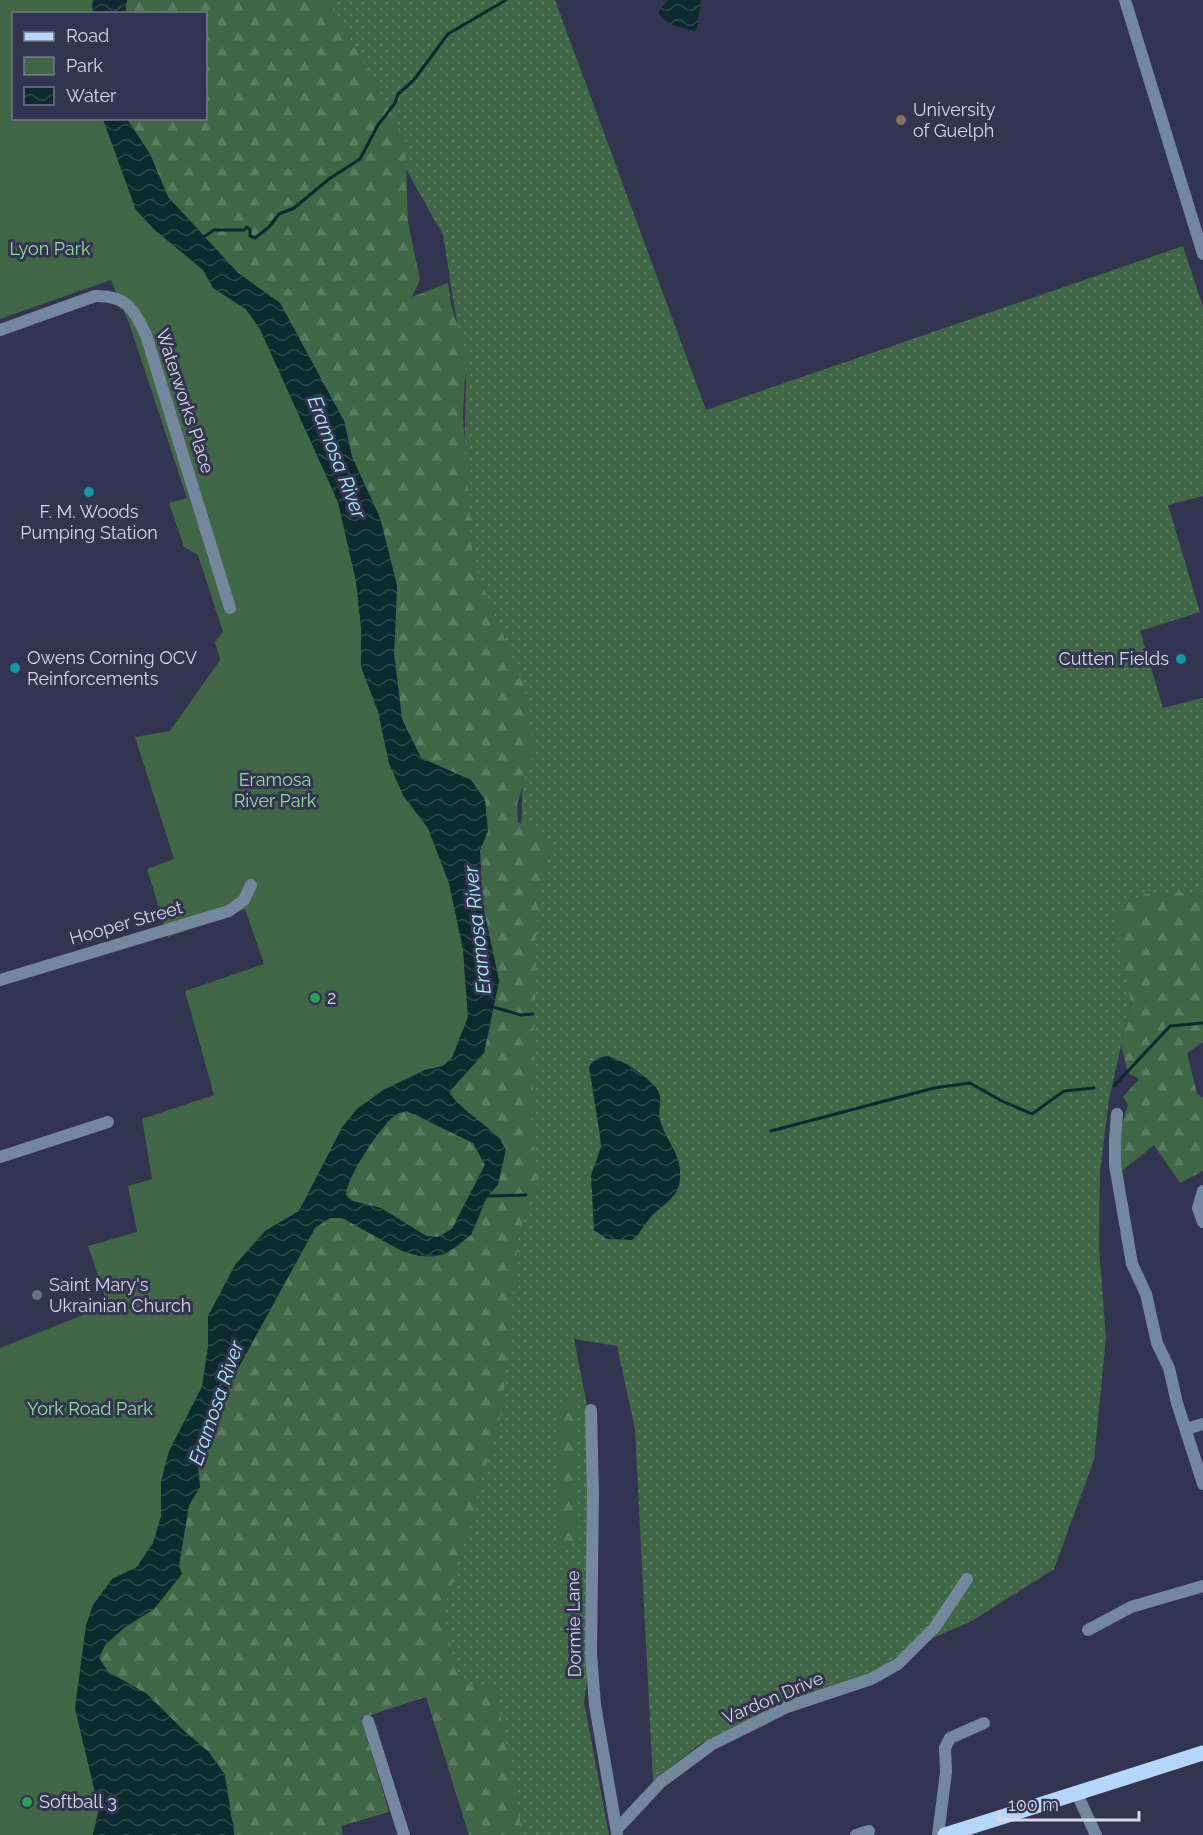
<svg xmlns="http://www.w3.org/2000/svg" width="1203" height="1835" viewBox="0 0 1203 1835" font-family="Raleway,sans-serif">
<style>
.grass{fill:url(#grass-dots)}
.forest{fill:url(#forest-firs)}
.park{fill:#416746}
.water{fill:url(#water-waves);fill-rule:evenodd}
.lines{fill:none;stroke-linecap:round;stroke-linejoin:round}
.stream{stroke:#0d2a2e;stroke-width:3}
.minor{stroke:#74889d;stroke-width:12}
.major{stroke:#b6d7fa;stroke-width:15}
.education-dot{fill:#8d6e63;stroke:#323550;stroke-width:2}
.culture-dot{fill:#0f9aa8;stroke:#323550;stroke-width:2}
.leisure-dot{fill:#2e9e5b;stroke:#323550;stroke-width:2}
.worship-dot{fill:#6b7280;stroke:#323550;stroke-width:2}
.labels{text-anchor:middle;stroke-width:6;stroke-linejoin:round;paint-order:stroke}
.poi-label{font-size:18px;fill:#d7d9ea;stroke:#323550;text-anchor:start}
.park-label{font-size:18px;fill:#93df9e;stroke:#323550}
.street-label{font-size:18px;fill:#d7d9ea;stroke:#323550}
.water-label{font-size:20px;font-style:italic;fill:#a9f0fa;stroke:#323550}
</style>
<defs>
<pattern id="grass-dots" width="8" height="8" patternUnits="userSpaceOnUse" patternTransform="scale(1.5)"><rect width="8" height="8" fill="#416746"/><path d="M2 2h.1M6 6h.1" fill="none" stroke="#5c7c61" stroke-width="1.8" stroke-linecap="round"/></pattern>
<pattern id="forest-firs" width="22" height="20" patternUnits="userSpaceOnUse" patternTransform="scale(1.5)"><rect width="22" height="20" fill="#416746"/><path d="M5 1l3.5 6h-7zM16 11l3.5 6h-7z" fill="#5c7c61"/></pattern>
<pattern id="water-waves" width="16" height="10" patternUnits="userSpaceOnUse" patternTransform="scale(1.5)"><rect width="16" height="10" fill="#0d2a2e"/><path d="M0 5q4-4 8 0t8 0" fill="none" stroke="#30484c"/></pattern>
</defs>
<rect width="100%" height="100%" fill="#323550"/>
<!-- grass -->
<path class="grass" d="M300,0H555L706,410L1183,246L1203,307V496L1168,505L1200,612L1140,631L1163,708L1203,698V898L1192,892L1131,1001L1109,1100L1100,1171L1099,1248L1106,1338L1094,1460L1054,1569L970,1622L913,1646L875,1671L755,1717L700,1744L653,1781L635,1429L617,1346L574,1339L588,1410L591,1654L584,1702L609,1835H523L463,1684L425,1602L512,1185L524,730L462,546L466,379L443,235L331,36Z"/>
<!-- forest -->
<path class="forest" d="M127,0H329L405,138L408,222L420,280L412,297L448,283L451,304L466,353L463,417L473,562L524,686L534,749L517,804L518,823L529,825L552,846L537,901L532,1138L539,1179L519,1231L502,1411L443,1614L457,1671L465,1684L495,1687L523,1835H469L426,1697L361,1718L389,1812L341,1826L343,1835H234V1825L209,1752L182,1729L147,1694L108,1672L99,1658L105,1645L125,1627L154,1609L179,1565L189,1505L200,1487L198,1469L214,1438L230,1383L315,1228C319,1225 325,1219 330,1218C356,1210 405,1272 446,1253C453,1250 467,1240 471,1233C483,1215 479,1203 498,1185L501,1139L458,1105L449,1092L484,1053L499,981L482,901L480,850L488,831L471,780L421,758L402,719L394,654L397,586L380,518L352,457L344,421L280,303L238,273L168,197L150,154L127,119L206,118V14L125,13Z
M1192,892L1203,898V1042L1187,1053L1197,1094L1203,1098V1171L1180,1183L1154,1145L1117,1175L1119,1133L1128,1105L1123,1097L1139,1079L1128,1073L1121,1045L1131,1001L1119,945L1117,906L1145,894Z
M407,1111L473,1143L485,1165L452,1229L438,1237L426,1236L381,1208L352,1201L346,1195C346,1178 380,1127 394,1116C397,1113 403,1112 407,1111Z
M575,1395L579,1540L561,1546L556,1544L559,1436L556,1408Z"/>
<!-- park -->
<path class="park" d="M0,0H93L92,13L14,14V118L103,119L136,210L155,230L204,270L213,288L246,309L260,329L338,502L356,581L361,627V667L378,711L389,763L403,795L428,828L449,883L463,949L468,1017L452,1058L443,1066L425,1070L343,1126L299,1211L265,1231L208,1316V1347L202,1387L169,1452L161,1482V1517L153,1543L137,1567L75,1708L99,1809L93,1835H0V1348L108,1305L88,1246L137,1232L128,1186L152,1179L142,1119L214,1095L185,991L264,964L245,909L168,937L147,869L174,859L135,737L170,731L220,660L215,642L223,632L198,555L184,547L169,503L187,498L129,323L111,280L0,319Z"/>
<!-- water -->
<path class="water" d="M93,0H127L125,13H92Z
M668,0H701L697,29L695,31C682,28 664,25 658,12Z
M127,119L150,154L168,197L238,273L280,303L344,421L352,457L380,518L397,586L394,654L402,719L421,758L471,780L485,800L488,831L480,850L482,901L499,981L484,1053L449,1092C464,1115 493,1125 506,1149L498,1185L487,1196L471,1235L445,1254L419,1256L402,1251L342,1218H330L315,1228L230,1383L214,1438L198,1469L200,1487L189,1505L179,1565L182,1574L154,1609L125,1627L105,1645L99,1658L108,1672L147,1694L182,1729L209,1752L225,1775L234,1835H93L99,1809L75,1708L86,1625L93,1605L112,1579L137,1567L153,1543L161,1517V1482L169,1451L202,1387L208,1347V1316L235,1265L265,1231L299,1211L343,1126L357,1109L383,1090L425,1070L443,1066L452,1058L468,1017L463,949L449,883L428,828L403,795L389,763L378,711L361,667V627L356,581L338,502L260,329L246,309L213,288L203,270L155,230L136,210L103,119ZM407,1111L473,1143L485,1165L452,1229L438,1237L426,1236L381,1208L352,1201L346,1195C346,1178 380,1127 394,1116C397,1113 403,1112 407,1111Z
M608,1056C621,1059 650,1078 657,1089C664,1099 657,1111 660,1120C667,1144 685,1157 679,1185C676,1199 658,1208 649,1219C643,1226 640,1234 632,1240L607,1239L594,1230L591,1176L601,1147L600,1136L589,1067C594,1058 599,1057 608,1056Z"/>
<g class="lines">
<!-- stream -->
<path class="stream" d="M202,238L214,230H244L247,227L250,230V236L255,238L269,227L279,214L294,208L329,179L360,159L378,125L395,103L398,94L413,81L448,34L506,0
M493,1007L521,1015L533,1014
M1114,1086L1170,1026L1203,1023
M771,1131L934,1088L970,1083L1000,1100L1032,1114L1064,1091L1094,1088
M486,1196L526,1195"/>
<!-- minor -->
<path class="minor" d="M1125,0L1203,254
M0,330L95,296C126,295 134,309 146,335L230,608
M0,980L229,911L244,900L251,885
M1117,1114L1115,1140V1165L1132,1264L1146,1294L1157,1343L1169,1368L1177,1403L1203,1484
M0,1157L108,1122
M1203,1191L1198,1208L1203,1222
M591,1410L593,1495L591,1654L595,1705L617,1833
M1186,1429L1203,1424
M1088,1630L1131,1607L1203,1586
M368,1721L404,1835
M1077,1794L1096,1835
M617,1829L661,1782L711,1745L787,1707L871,1679L898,1664L935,1627L967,1579
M856,1835L869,1831
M938,1835L946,1772L945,1748L950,1738L984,1723"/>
<!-- major -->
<path class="major" d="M945,1835L1203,1753"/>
</g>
<!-- markers -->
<circle class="education-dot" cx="901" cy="120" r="6"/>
<g class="culture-dot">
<circle cx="89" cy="492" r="6"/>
<circle cx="1181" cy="659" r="6"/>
<circle cx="15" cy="668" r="6"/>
</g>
<g class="leisure-dot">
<circle cx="315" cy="998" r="6"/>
<circle cx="27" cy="1802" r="6"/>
</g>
<circle class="worship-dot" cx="37" cy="1295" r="6"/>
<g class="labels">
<!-- poi labels -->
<g class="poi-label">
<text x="913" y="116">University<tspan x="913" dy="21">of Guelph</tspan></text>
<text x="89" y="518" text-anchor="middle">F. M. Woods<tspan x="89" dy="21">Pumping Station</tspan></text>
<text x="27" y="664">Owens Corning OCV<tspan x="27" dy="21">Reinforcements</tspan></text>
<text x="1169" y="665" text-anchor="end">Cutten Fields</text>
<text x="327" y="1004">2</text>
<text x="49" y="1291">Saint Mary's<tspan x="49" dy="21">Ukrainian Church</tspan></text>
<text x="39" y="1808">Softball 3</text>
</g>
<!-- park labels -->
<g class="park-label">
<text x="50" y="255">Lyon Park</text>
<text x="275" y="786">Eramosa<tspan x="275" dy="21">River Park</tspan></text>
<text x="90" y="1415">York Road Park</text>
</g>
<!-- street labels -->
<g class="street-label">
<text transform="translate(185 401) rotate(72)" y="6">Waterworks Place</text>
<text transform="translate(126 923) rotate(-16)" y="6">Hooper Street</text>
<text transform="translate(574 1624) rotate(-91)" y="6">Dormie Lane</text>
<text transform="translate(773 1698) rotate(-23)" y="6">Vardon Drive</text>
</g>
<!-- water labels -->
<g class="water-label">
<text transform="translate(337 457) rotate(69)" y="7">Eramosa River</text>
<text transform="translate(477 930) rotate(-96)" y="7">Eramosa River</text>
<text transform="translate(216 1403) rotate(-71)" y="7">Eramosa River</text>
</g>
</g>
<!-- legend -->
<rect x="12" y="12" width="195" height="108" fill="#323550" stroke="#74778e" stroke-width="1.5"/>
<rect x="24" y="32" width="30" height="9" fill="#b6d7fa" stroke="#74778e" stroke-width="1.5"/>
<text x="66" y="42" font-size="18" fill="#d7d9ea">Road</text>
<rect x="24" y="57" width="30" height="18" fill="#416746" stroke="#74778e" stroke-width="1.5"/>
<text x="66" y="72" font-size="18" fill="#d7d9ea">Park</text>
<rect x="24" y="87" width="30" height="18" fill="url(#water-waves)" stroke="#74778e" stroke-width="1.5"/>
<text x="66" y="102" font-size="18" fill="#d7d9ea">Water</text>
<!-- scale -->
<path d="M999 1811v9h140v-9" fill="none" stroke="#d7d9ea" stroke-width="3"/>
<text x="1008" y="1811" font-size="18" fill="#d7d9ea" stroke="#323550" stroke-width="4.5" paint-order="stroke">100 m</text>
</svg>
